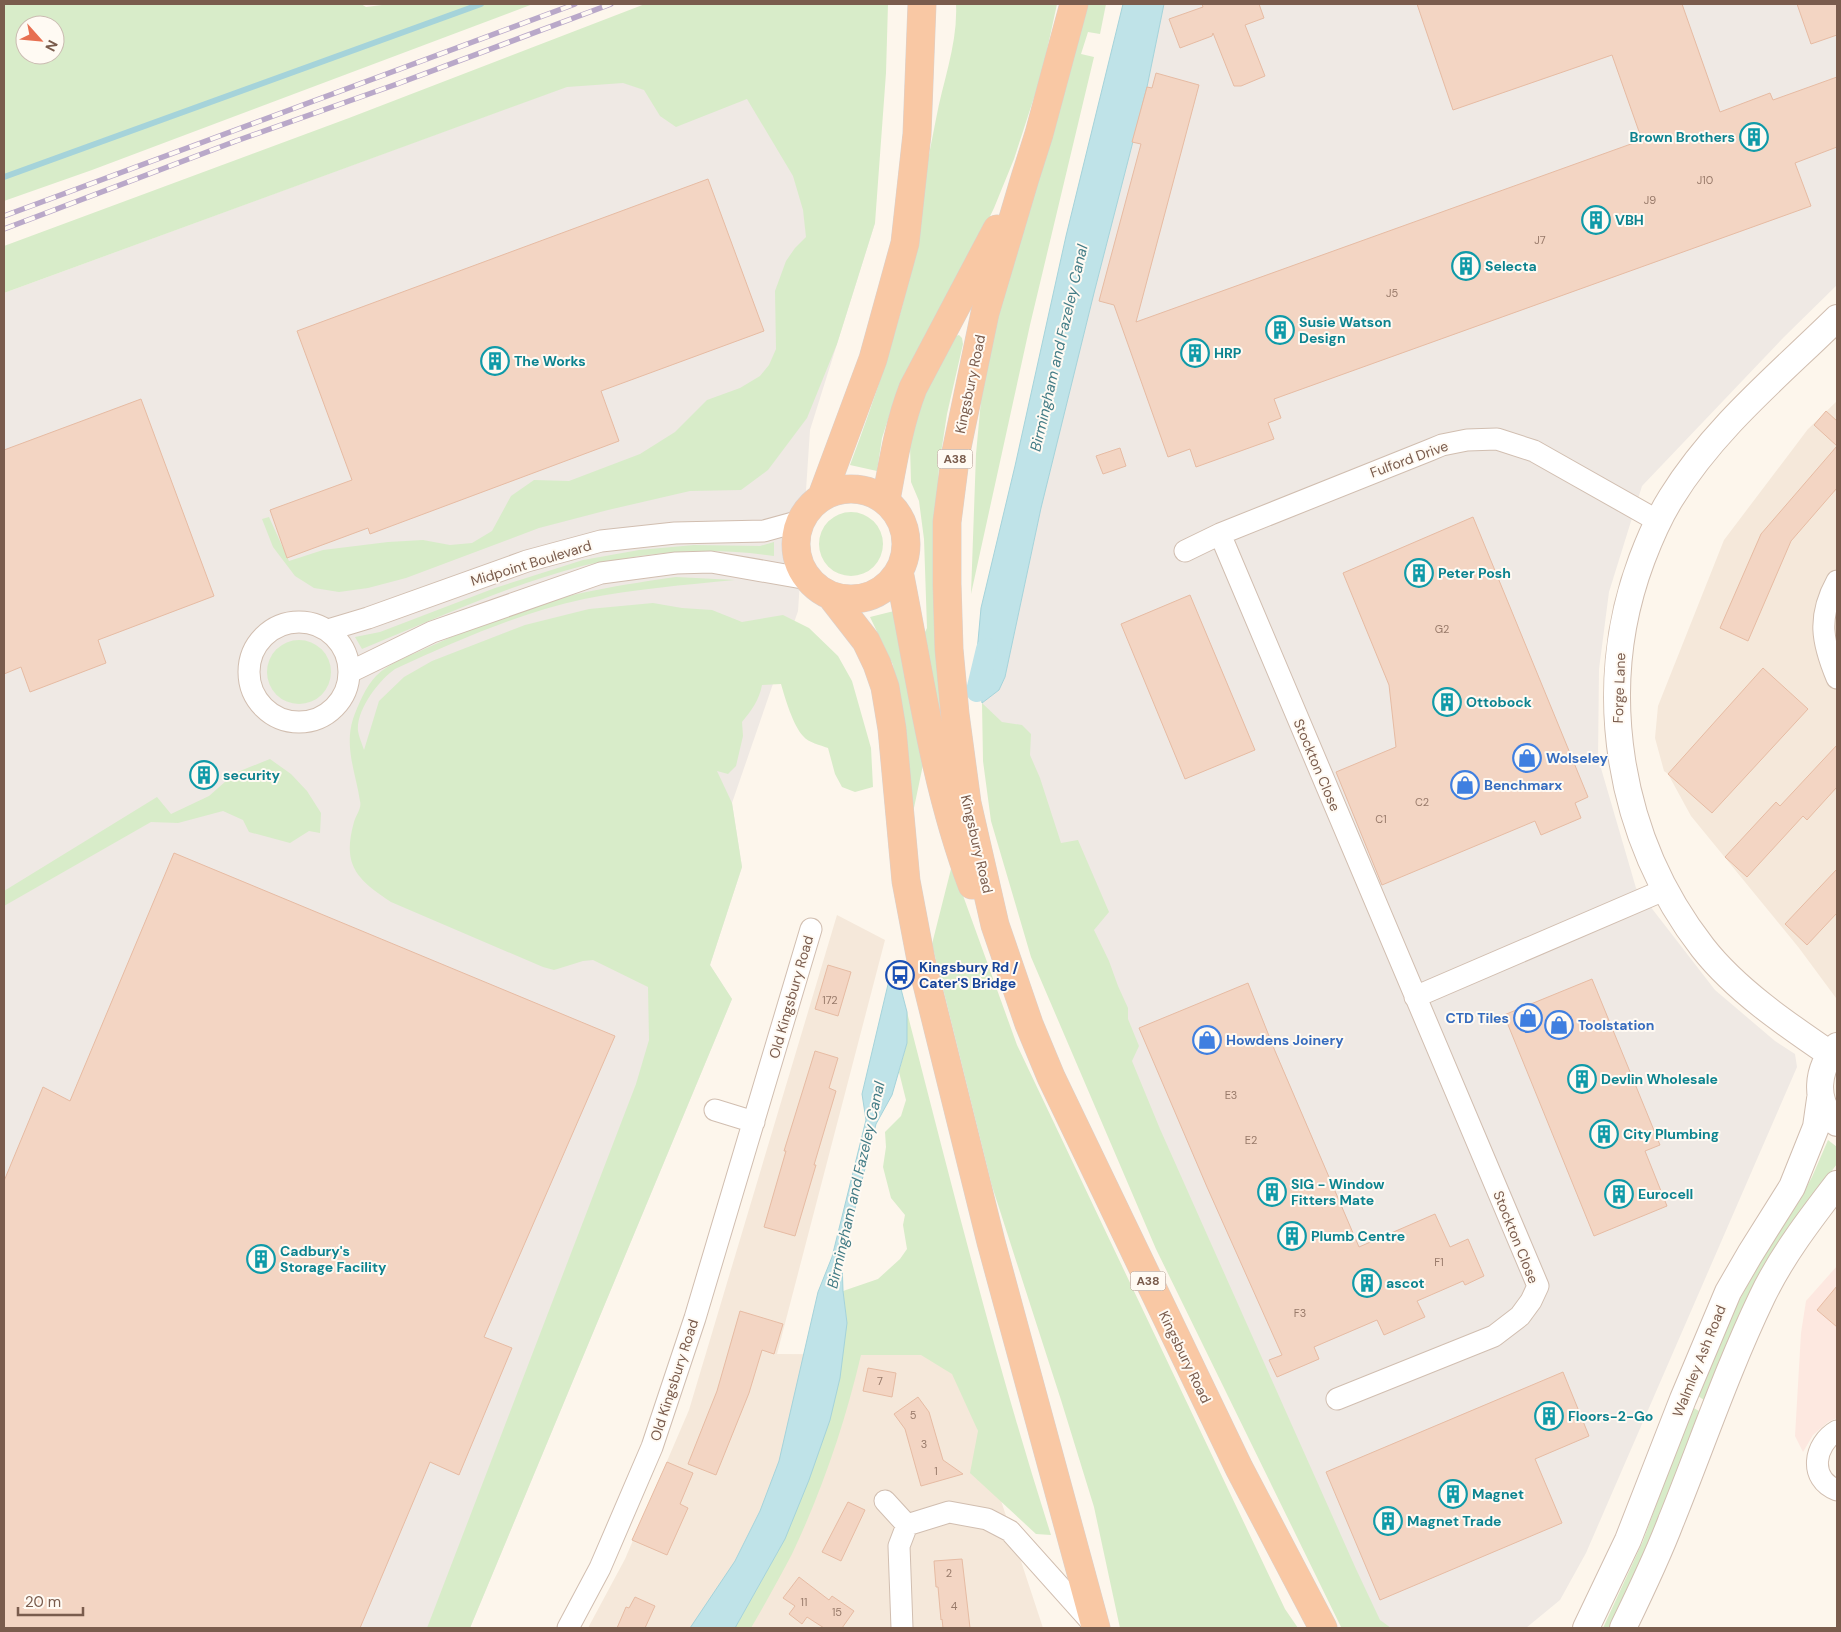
<svg xmlns="http://www.w3.org/2000/svg" width="1841" height="1632" viewBox="0 0 1841 1632" font-family="'DM Sans',sans-serif">
<style>
.residential{fill:#f5e8da}
.commercial{fill:#fde8e0}
.industrial{fill:#efe9e4}
.green{fill:#d8ecc9;fill-rule:evenodd}
.water{fill:#bfe3e8;stroke:#a5d3da}
.lines{fill:none;stroke-linecap:round;stroke-linejoin:round}
.stream{stroke:#a5d3da;stroke-width:6}
.canal{stroke:#bfe3e8;stroke-width:22}
.building{fill:#f3d5c3;stroke:#e6bba3}
.minor-casing{stroke:#d1beb0;stroke-width:23}
.tertiary-casing{stroke:#d1beb0;stroke-width:28}
.trunk-casing{stroke:#dad1cd;stroke-width:29}
.minor{stroke:#fff;stroke-width:21}
.tertiary{stroke:#fff;stroke-width:26}
.trunk{stroke:#f9c8a4;stroke-width:28}
.rail-casing{stroke:#b9a8c9;stroke-width:5.5}
.rail{stroke:#fffaf3;stroke-width:4;stroke-dasharray:11;stroke-linecap:butt}
.labels{text-anchor:middle;stroke-width:4;stroke-linejoin:round;paint-order:stroke}
.number-label{font-size:11px;fill:#987a6a}
.shield{fill:#fffaf3;stroke:#a28b7f;stroke-width:1}
.shield-label{font-size:12px;font-weight:bold;fill:#7a5c4d}
.culture-label{font-size:14px;font-weight:bold;fill:#0d838f;stroke:#fffaf3;text-anchor:start}
.street-label{font-size:14px;fill:#7a5c4d;stroke:#fffaf3}
.shop-label{font-size:14px;font-weight:bold;fill:#366cbe;stroke:#fffaf3;text-anchor:start}
.transit-label{font-size:14px;font-weight:bold;fill:#164399;stroke:#fffaf3;text-anchor:start}
.water-label{font-size:15px;font-style:italic;fill:#437c86;stroke:#fffaf3}
</style>
<rect width="100%" height="100%" fill="#fdf6ec"/>
<!-- residential -->
<path class="residential" d="M1837,401V998H1836L1799,948L1691,816L1668,774L1664,771L1655,738L1658,706L1724,540L1808,429Z
M837,915L885,940L777,1354L953,1355L1043,1628H588L625,1559L689,1410Z"/>
<!-- commercial -->
<path class="commercial" d="M1837,1266V1418L1828,1422L1813,1435L1803,1452L1795,1436L1801,1333L1806,1301Z"/>
<!-- industrial -->
<path class="industrial" d="M1164,4H1837V285L1784,337L1642,486L1609,592L1599,669L1598,758L1636,888L1715,990L1775,1041L1795,1054L1797,1067L1586,1553L1560,1600L1526,1628H1382L1042,901L982,703L999,690L1005,677L1041,508L1094,293L1147,87Z
M628,64L875,108V223L810,430L798,611L732,803L742,867L710,965L732,999L470,1628H4V293Z"/>
<!-- green -->
<path class="green" d="M4,4H361L366,7L390,4H533L92,170L4,201ZM25,25H55V55H25Z
M645,4H888L886,73L875,223L837,344L807,418L768,470L741,490L690,491L608,510L539,528L406,578L368,588L339,592L314,588L295,576L273,547L262,519L269,517L289,561L323,550L388,542L423,540L450,545L472,543L492,531L511,496L534,480L569,481L640,454L675,432L707,400L740,388L760,376L769,365L776,349L775,291L786,261L795,248L806,237L803,210L793,176L747,99L676,127L660,116L644,90L623,83L567,87L4,293V246L349,118Z
M956,4H1057L1042,73L1014,159L994,208L950,300L894,401L882,438L877,471L850,465C878,391 903,314 919,236C921,224 921,211 923,198C925,172 931,145 936,119C943,81 958,43 956,4Z
M1086,4H1106L1100,34L1088,32L1081,54L1094,57L1030,325L971,594L976,454L984,368L999,306Z
M959,335L962,338L963,344L947,414L939,466L936,528L935,644L940,688L943,736L924,634L927,628L924,539L919,501L911,482L910,446L918,402L952,337Z
M819 544a32 32 0 1 1 64 0a32 32 0 1 1-64 0Z
M774,542V556C720,548 670,550 616,560C605,562 593,563 582,566C506,586 435,619 362,649L355,637L380,632L495,588L583,560L639,550L694,545L760,546Z
M676,577L735,580C684,585 634,589 584,599C519,613 456,641 395,669C379,680 356,710 358,731C359,737 362,744 364,750L379,701L404,677L432,661L525,625L589,609L653,603L682,608L712,610L742,622L783,615L809,628L838,656L852,681L871,748L873,787L855,792L842,787L835,774L828,748C820,745 809,743 803,736C793,725 785,698 781,684L762,685C759,700 752,710 742,722L743,736L736,766L728,774L717,771L732,803L742,867L710,965L732,999L470,1628H427L636,1084L649,1040L648,987L593,960L583,961L554,970L543,967L391,902C356,879 342,865 354,822C356,815 362,808 360,801C356,774 344,747 353,719C358,705 366,686 376,676C390,662 412,655 429,647C458,634 487,622 517,611C565,594 625,584 676,577Z
M894,611L924,760L910,827L893,665L870,617Z
M267 672a32 32 0 1 1 64 0a32 32 0 1 1-64 0Z
M982,703L1002,722L1022,725L1031,734L1030,755L1040,778L1061,843L1078,840L1109,912L1094,930L1109,961L1118,986L1128,1008V1019L1139,1046L1132,1061L1160,1129L1356,1569L1380,1620L1391,1628L1341,1627L1156,1249L1031,957L991,821L983,761Z
M270,759L291,774L307,791L321,813L320,833L309,831L290,843L249,832L243,820L223,811L178,823L151,822L4,906V891L157,797L171,814L209,796L235,773Z
M952,865L1017,1045L1285,1609L1298,1628H1120L1094,1507L1061,1400L992,1186L932,944Z
M907,1012C952,1187 996,1363 1051,1535L1036,1534L970,1473L978,1431L952,1374L921,1355H861C845,1423 822,1491 792,1554C779,1579 765,1604 751,1628H735L785,1539L847,1323L843,1291L878,1279L900,1259L907,1249L903,1225L905,1215L891,1198L883,1167L886,1147L885,1132L901,1116L906,1100L899,1072L907,1043Z
M1828,1140L1837,1147V1164L1801,1211L1704,1400L1698,1396L1736,1306L1768,1249L1796,1206L1812,1177Z
M1692,1407L1699,1411C1673,1485 1646,1559 1609,1628H1603L1643,1541Z"/>
<!-- water -->
<path class="water" d="M1123,4H1164L1147,87L1094,293L1041,508L1005,677L999,690L982,703L977,652L981,608L1015,466L1066,236Z
M895,966L907,1012V1043L892,1095L876,1124L842,1261L843,1291L847,1323L840,1378L830,1420L809,1480L785,1539L735,1628H690L735,1561L760,1511L779,1461L818,1292L832,1257L866,1120L862,1094L890,976Z"/>
<g class="lines">
<!-- stream -->
<path class="stream" d="M4,177L481,4"/>
<!-- canal -->
<path class="canal" d="M977,691L987,649"/>
</g>
<!-- building -->
<path class="building" d="M1202,4H1259L1264,18L1245,25L1265,76L1241,86H1234L1213,33L1212,36L1180,48L1169,19L1203,7Z
M1417,4H1682L1720,112L1770,93L1773,100L1837,77V147L1795,163L1811,206L1274,399L1281,418L1268,423L1274,439L1196,467L1190,449L1168,457L1114,305L1099,301L1141,144L1132,142L1147,87L1152,88L1156,73L1199,85L1136,322L1642,140L1612,55L1453,110Z
M1797,4H1837V35L1811,44Z
M708,179L764,331L601,391L619,441L370,534L368,528L287,558L270,510L352,480L297,331Z
M141,399L214,596L98,640L106,663L30,692L21,667L4,674V450Z
M1826,411L1837,421V488L1791,541L1748,641L1720,628L1761,534L1837,446L1814,425Z
M1120,448L1126,466L1103,474L1096,456Z
M1473,517L1588,797L1575,803L1581,818L1541,835L1535,821L1382,885L1336,772L1396,747L1389,685L1343,573Z
M1190,595L1255,750L1185,779L1121,624Z
M1763,668L1808,709L1712,813L1668,774Z
M1837,745V787L1807,820L1803,816L1747,877L1725,857L1776,802L1780,806Z
M207,762L217,778L202,789L191,773Z
M174,853L615,1036L484,1337L512,1348L459,1475L430,1462L360,1628H4V1181L43,1087L70,1101Z
M1837,869V913L1807,945L1785,924Z
M828,965L851,972L838,1016L815,1009Z
M1592,979L1660,1145L1645,1151L1667,1206L1594,1236L1504,1015Z
M1248,983L1275,1051L1359,1247L1435,1214L1450,1247L1468,1239L1484,1276L1465,1285L1463,1281L1417,1301L1425,1317L1384,1335L1377,1320L1314,1347L1319,1359L1277,1377L1269,1360L1282,1355L1207,1187L1139,1028Z
M815,1051L838,1058L829,1088L836,1091L814,1165H816L795,1236L764,1227L786,1151H784Z
M1837,1286V1327L1817,1310Z
M740,1311L783,1324L774,1354L762,1350L749,1393L716,1475L688,1464L717,1391Z
M868,1368L896,1373L892,1397L863,1391Z
M1563,1372L1589,1436L1535,1459L1562,1523L1380,1600L1326,1472Z
M918,1397L929,1412L943,1460L963,1474L921,1486L905,1429L894,1414Z
M667,1462L693,1473L680,1504L688,1508L667,1555L632,1540Z
M848,1502L865,1510L841,1561L822,1552Z
M962,1559L970,1628H943L942,1619L941,1620L938,1587H936L934,1561Z
M799,1577L829,1600L832,1596L854,1611L842,1628H824L807,1617L802,1624L789,1614L795,1606L783,1598Z
M635,1597L655,1606L645,1628H617L626,1607L629,1608Z"/>
<g class="lines">
<defs>
<path id="minor" d="M1220,534L1538,1286L1531,1301L1520,1316L1494,1336L1337,1399
M1185,551L1220,534L1430,450L1442,445L1467,440L1497,439L1534,451L1658,521
M1837,581C1817,617 1822,642 1837,678
M249 672a50 50 0 1 1 100 0a50 50 0 1 1-100 0Z
M328,630L368,618L527,561L601,541L675,533L764,531L800,521
M350,672L432,632L601,573L676,563L711,562L808,579
M1415,997L1664,890
M715,1110L754,1122
M1837,1431C1814,1444 1808,1479 1837,1490
M885,1501L907,1525
M568,1628L600,1568L652,1447L695,1318L811,929
M902,1628L899,1546L907,1525L949,1512L987,1519L1010,1531L1095,1626"/>
<path id="tertiary" d="M1837,1046C1817,1068 1812,1102 1837,1123
M1830,1054C1786,1024 1736,990 1703,948C1618,839 1593,689 1642,559C1650,538 1659,517 1671,498C1714,428 1779,375 1837,318
M1586,1628L1628,1540L1683,1399L1728,1292L1750,1254L1792,1187L1816,1127L1820,1099
M1623,1628C1640,1593 1657,1558 1671,1521C1701,1447 1727,1370 1762,1297C1781,1257 1810,1219 1837,1184"/>
<path id="trunk" d="M1074,4L1039,134L1025,178L985,313L956,452L947,522V584L949,649L955,714L967,803L995,925L1029,1024L1051,1077L1239,1468L1323,1628
M796 544a55 55 0 1 1 110 0a55 55 0 1 1-110 0Z
M822,496L873,359L905,243L917,134L922,4
M886,500C893,462 899,424 913,388L997,229
M899,571C920,676 934,784 972,885
M831,596L866,641L877,664L885,687L892,729L906,881L921,960L991,1242L1096,1628"/>
</defs>
<!-- minor casing -->
<use href="#minor" class="minor-casing"/>
<!-- tertiary casing -->
<use href="#tertiary" class="tertiary-casing"/>
<!-- trunk casing -->
<use href="#trunk" class="trunk-casing"/>
<!-- minor -->
<use href="#minor" class="minor"/>
<!-- tertiary -->
<use href="#tertiary" class="tertiary"/>
<!-- trunk -->
<use href="#trunk" class="trunk"/>
<defs>
<path id="rail" d="M4,216L575,4
M4,229L236,141L397,84L611,4"/>
</defs>
<!-- rail casing -->
<use href="#rail" class="rail-casing"/>
<!-- rail -->
<use href="#rail" class="rail"/>
</g>
<!-- icons -->
<defs>
<symbol id="building-ring" viewBox="-11 -11 22 22"><circle r="9.5" fill="#fffaf3" stroke="#0f9aa8" stroke-width="1.5"/><path d="M-4-6H4V6H1V3H-1V6H-4ZM-2.5-4.3h1.7v1.8h-1.7ZM.8-4.3h1.7v1.8H.8ZM-2.5-1h1.7V.8h-1.7ZM.8-1h1.7V.8H.8Z" fill="#0f9aa8"/></symbol>
<symbol id="shop-ring" viewBox="-11 -11 22 22"><circle r="9.5" fill="#fffaf3" stroke="#3f7fe0" stroke-width="1.5"/><path d="M-5-2.5h2.3a2.7 3.5 0 0 1 5.4 0H5L5.5 6h-11ZM-1.5-2.5h3a1.5 2.3 0 0 0-3 0Z" fill="#3f7fe0"/></symbol>
<symbol id="bus-ring" viewBox="-11 -11 22 22"><circle r="9.5" fill="#fffaf3" stroke="#1a4fb4" stroke-width="1.5"/><path d="M-5-6H5V4H4V6H2V4H-2V6H-4V4H-5ZM-3.5-4V0h7V-4ZM-3.5 1.2v1.5H-2V1.2ZM2 1.2v1.5H3.5V1.2Z" fill="#1a4fb4"/></symbol>
</defs>
<g fill-rule="evenodd">
<use href="#building-ring" x="1738" y="121" width="32" height="32"/>
<use href="#building-ring" x="1580" y="204" width="32" height="32"/>
<use href="#building-ring" x="1450" y="250" width="32" height="32"/>
<use href="#building-ring" x="1264" y="314" width="32" height="32"/>
<use href="#building-ring" x="1179" y="337" width="32" height="32"/>
<use href="#building-ring" x="479" y="345" width="32" height="32"/>
<use href="#building-ring" x="1403" y="557" width="32" height="32"/>
<use href="#building-ring" x="1431" y="686" width="32" height="32"/>
<use href="#shop-ring" x="1511" y="742" width="32" height="32"/>
<use href="#building-ring" x="188" y="759" width="32" height="32"/>
<use href="#shop-ring" x="1449" y="769" width="32" height="32"/>
<use href="#bus-ring" x="884" y="959" width="32" height="32"/>
<use href="#shop-ring" x="1512" y="1002" width="32" height="32"/>
<use href="#shop-ring" x="1543" y="1009" width="32" height="32"/>
<use href="#shop-ring" x="1191" y="1024" width="32" height="32"/>
<use href="#building-ring" x="1566" y="1063" width="32" height="32"/>
<use href="#building-ring" x="1588" y="1118" width="32" height="32"/>
<use href="#building-ring" x="1256" y="1176" width="32" height="32"/>
<use href="#building-ring" x="1603" y="1178" width="32" height="32"/>
<use href="#building-ring" x="1276" y="1220" width="32" height="32"/>
<use href="#building-ring" x="245" y="1243" width="32" height="32"/>
<use href="#building-ring" x="1351" y="1267" width="32" height="32"/>
<use href="#building-ring" x="1533" y="1400" width="32" height="32"/>
<use href="#building-ring" x="1437" y="1478" width="32" height="32"/>
<use href="#building-ring" x="1372" y="1505" width="32" height="32"/>
</g>
<g class="labels">
<!-- number labels -->
<g class="number-label">
<text x="1705" y="184">J10</text>
<text x="1650" y="204">J9</text>
<text x="1540" y="244">J7</text>
<text x="1392" y="297">J5</text>
<text x="1442" y="633">G2</text>
<text x="1422" y="806">C2</text>
<text x="1381" y="823">C1</text>
<text x="830" y="1004">172</text>
<text x="1231" y="1099">E3</text>
<text x="1251" y="1144">E2</text>
<text x="1439" y="1266">F1</text>
<text x="1300" y="1317">F3</text>
<text x="880" y="1385">7</text>
<text x="913" y="1419">5</text>
<text x="924" y="1448">3</text>
<text x="936" y="1475">1</text>
<text x="949" y="1577">2</text>
<text x="804" y="1606">11</text>
<text x="954" y="1610">4</text>
<text x="837" y="1616">15</text>
</g>
<!-- shield labels -->
<g class="shield">
<rect x="937.5" y="449.5" width="35" height="19" rx="4"/>
<rect x="1130.5" y="1271.5" width="35" height="19" rx="4"/>
</g>
<g class="shield-label">
<text x="955" y="463">A38</text>
<text x="1148" y="1285">A38</text>
</g>
<!-- culture labels -->
<g class="culture-label">
<text x="1735" y="142" text-anchor="end">Brown Brothers</text>
<text x="1615" y="225">VBH</text>
<text x="1485" y="271">Selecta</text>
<text x="1299" y="327">Susie Watson<tspan x="1299" dy="16">Design</tspan></text>
<text x="1214" y="358">HRP</text>
<text x="514" y="366">The Works</text>
<text x="1438" y="578">Peter Posh</text>
<text x="1466" y="707">Ottobock</text>
<text x="223" y="780">security</text>
<text x="1601" y="1084">Devlin Wholesale</text>
<text x="1623" y="1139">City Plumbing</text>
<text x="1291" y="1189">SIG - Window<tspan x="1291" dy="16">Fitters Mate</tspan></text>
<text x="1638" y="1199">Eurocell</text>
<text x="1311" y="1241">Plumb Centre</text>
<text x="280" y="1256">Cadbury's<tspan x="280" dy="16">Storage Facility</tspan></text>
<text x="1386" y="1288">ascot</text>
<text x="1568" y="1421">Floors-2-Go</text>
<text x="1472" y="1499">Magnet</text>
<text x="1407" y="1526">Magnet Trade</text>
</g>
<!-- street labels -->
<g class="street-label">
<text transform="translate(970 384) rotate(-78)" y="5">Kingsbury Road</text>
<text transform="translate(1409 459) rotate(-20)" y="5">Fulford Drive</text>
<text transform="translate(531 563) rotate(-17)" y="5">Midpoint Boulevard</text>
<text transform="translate(1619 688) rotate(-88)" y="5">Forge Lane</text>
<text transform="translate(1317 765) rotate(67)" y="5">Stockton Close</text>
<text transform="translate(977 844) rotate(77)" y="5">Kingsbury Road</text>
<text transform="translate(791 997) rotate(-74)" y="5">Old Kingsbury Road</text>
<text transform="translate(1516 1237) rotate(68)" y="5">Stockton Close</text>
<text transform="translate(1185 1357) rotate(64)" y="5">Kingsbury Road</text>
<text transform="translate(1699 1361) rotate(-68)" y="5">Walmley Ash Road</text>
<text transform="translate(674 1380) rotate(-72)" y="5">Old Kingsbury Road</text>
</g>
<!-- shop labels -->
<g class="shop-label">
<text x="1546" y="763">Wolseley</text>
<text x="1484" y="790">Benchmarx</text>
<text x="1509" y="1023" text-anchor="end">CTD Tiles</text>
<text x="1578" y="1030">Toolstation</text>
<text x="1226" y="1045">Howdens Joinery</text>
</g>
<!-- transit labels -->
<g class="transit-label">
<text x="919" y="972">Kingsbury Rd /<tspan x="919" dy="16">Cater'S Bridge</tspan></text>
</g>
<!-- water labels -->
<g class="water-label">
<text transform="translate(1059 348) rotate(-77)" y="5">Birmingham and Fazeley Canal</text>
<text transform="translate(856 1185) rotate(-77)" y="5">Birmingham and Fazeley Canal</text>
</g>
</g>
<!-- border -->
<rect width="1841" height="1632" fill="none" stroke="#7a5c4d" stroke-width="10"/>
<!-- north arrow -->
<g transform="translate(40 40) rotate(117)"><circle r="24" fill="#fffaf3" stroke="#cabbb1"/>
<path d="M0-4L9 19L0 12L-9 19Z" fill="#e76f51"/>
<text y="-8" font-size="14" font-weight="bold" text-anchor="middle" fill="#7a5c4d">N</text>
</g>
<!-- scale -->
<path d="M18 1607v8h65v-8" fill="none" stroke="#7a5c4d" stroke-width="2.5"/>
<text x="25" y="1607" font-size="15" fill="#7a5c4d" stroke="#fffaf3" stroke-width="4" paint-order="stroke">20 m</text>
</svg>
